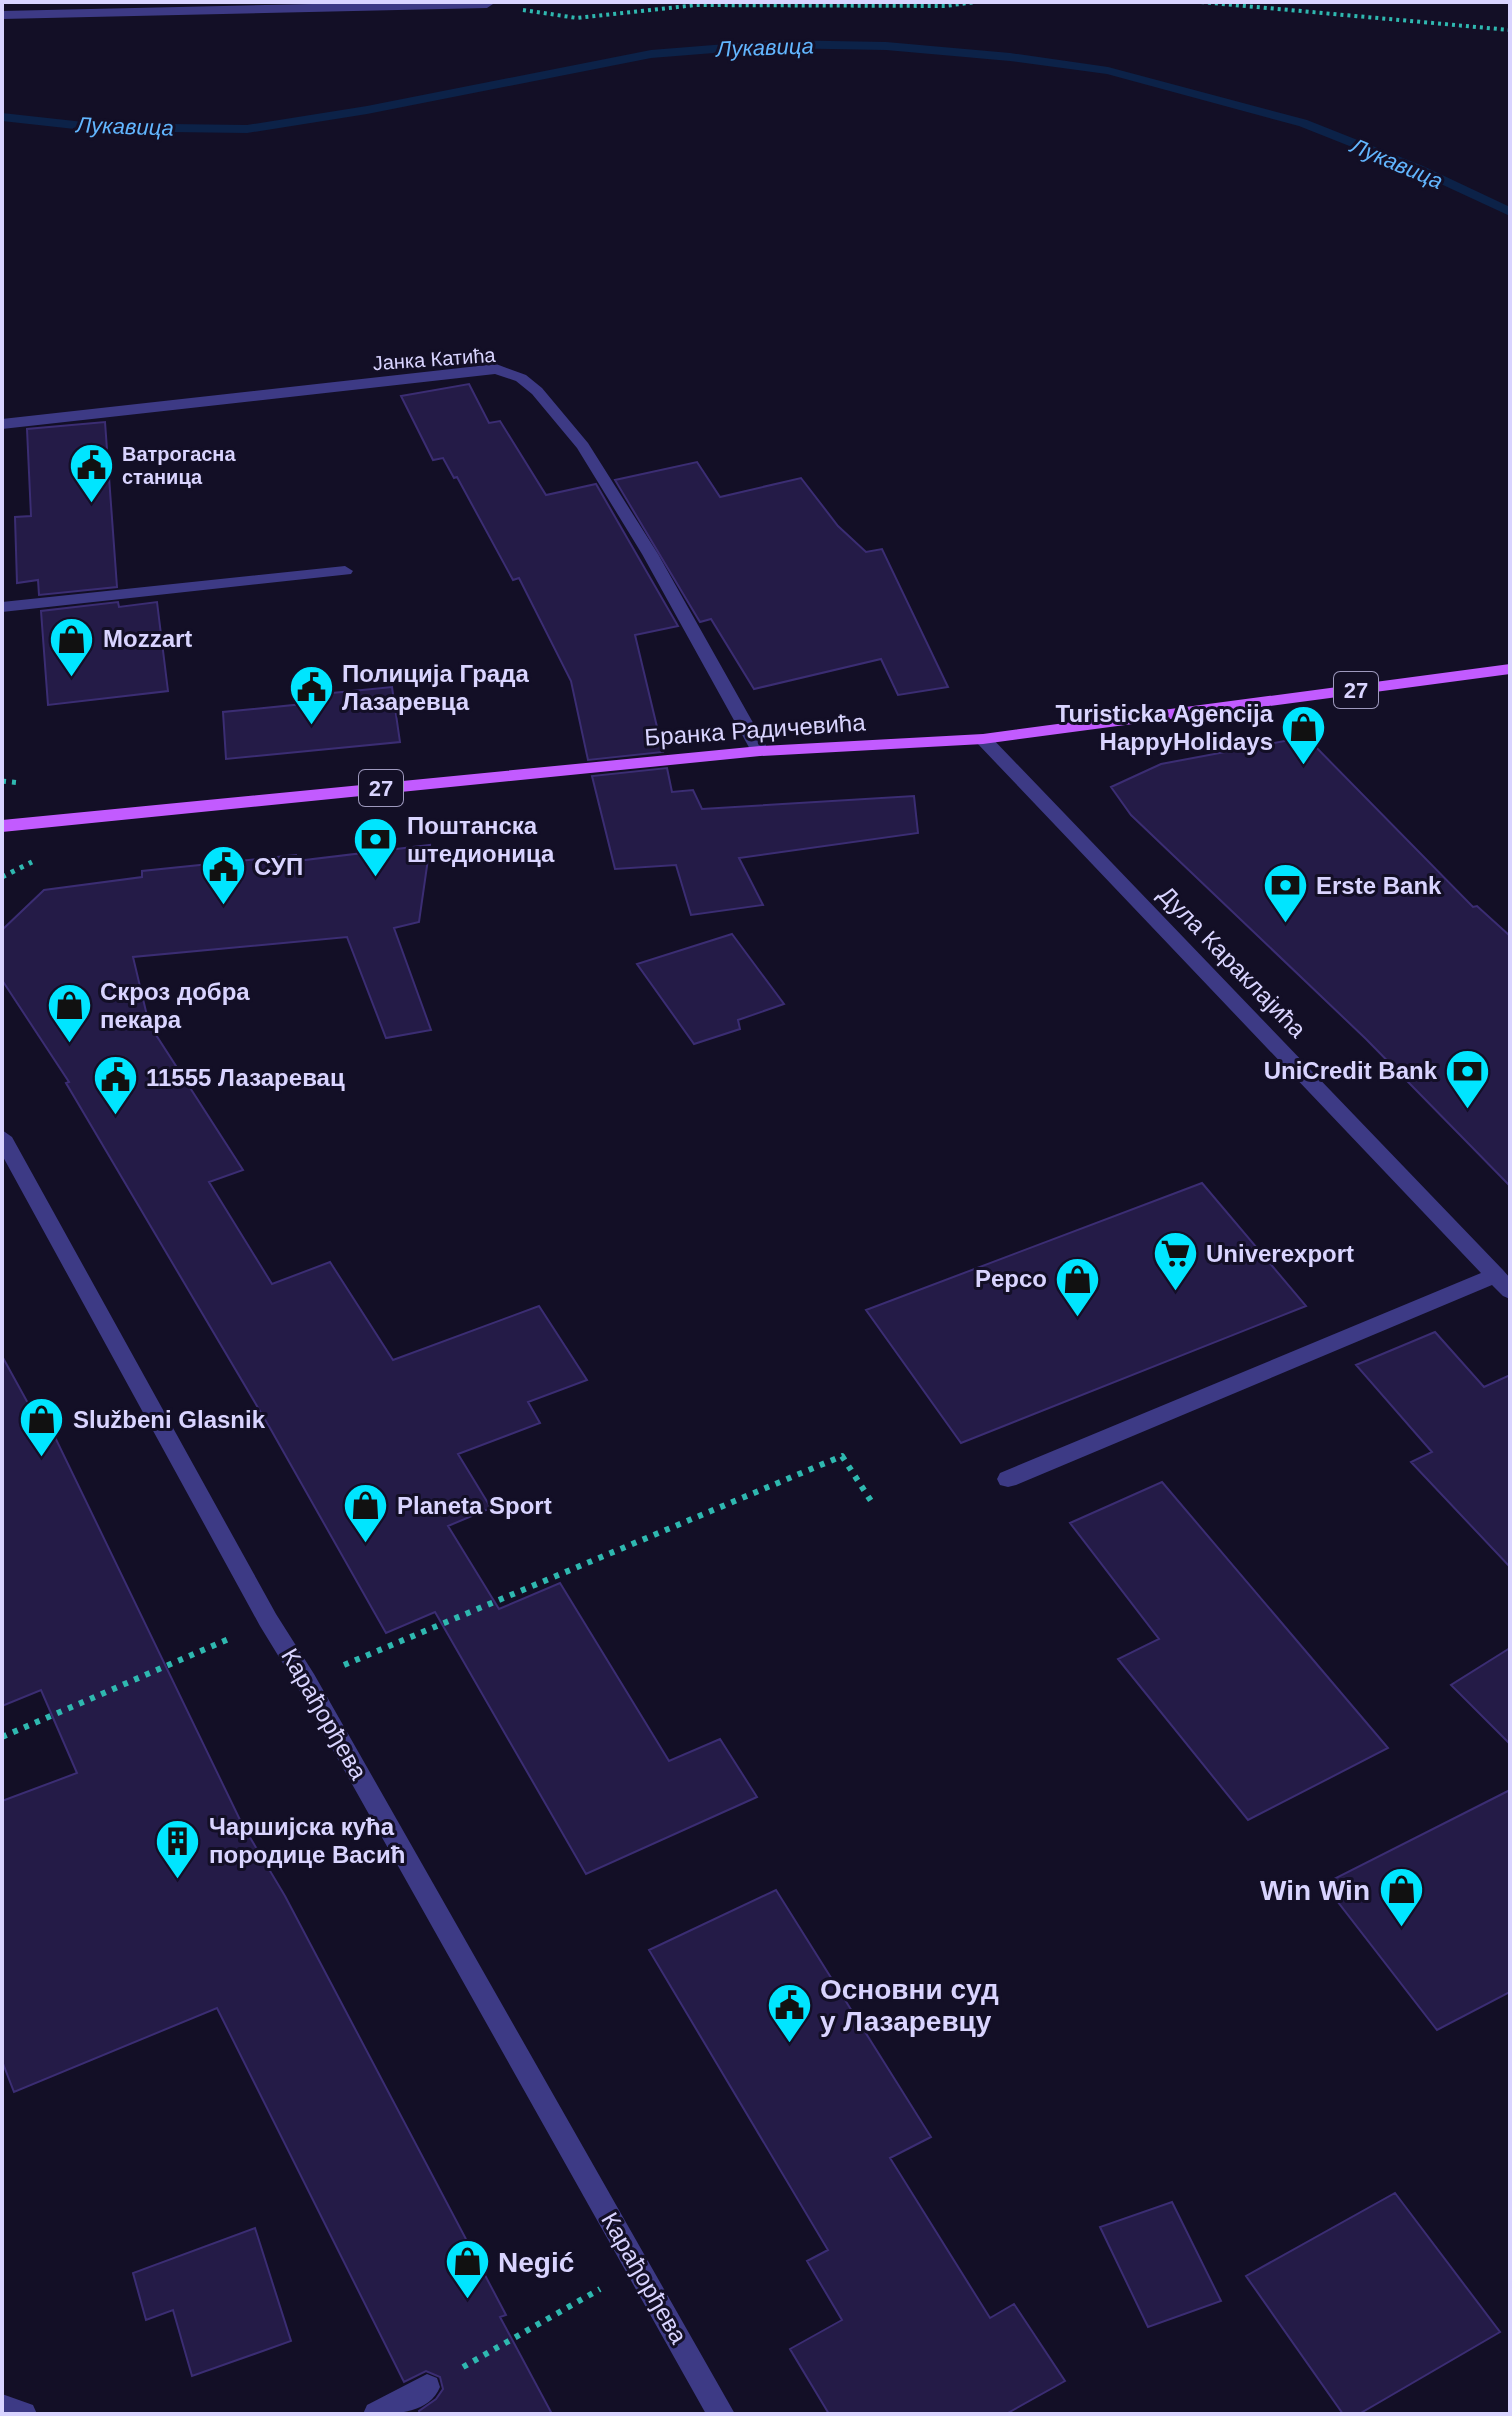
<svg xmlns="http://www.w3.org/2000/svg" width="1512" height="2416" viewBox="0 0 1512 2416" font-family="Helvetica,sans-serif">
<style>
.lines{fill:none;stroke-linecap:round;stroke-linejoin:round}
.stream{fill:#0c2248;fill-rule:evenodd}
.building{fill:#241b47;stroke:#3b2d73;stroke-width:2}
.path-far2{stroke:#2fb8b0;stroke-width:4;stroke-dasharray:3 4;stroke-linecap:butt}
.path-far1{stroke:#2fb8b0;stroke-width:5;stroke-dasharray:4 6;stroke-linecap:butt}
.path{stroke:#2fb8b0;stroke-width:6;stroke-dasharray:5 7;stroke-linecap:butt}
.minor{fill:#3d3a85;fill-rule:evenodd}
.major{fill:#c25bff;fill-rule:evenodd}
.labels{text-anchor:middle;stroke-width:6;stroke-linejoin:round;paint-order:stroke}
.far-street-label{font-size:20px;fill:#d9d4ff;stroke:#130f26}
.far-poi-label{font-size:20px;font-weight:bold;fill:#d9d4ff;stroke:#130f26;text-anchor:start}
.far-water-label{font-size:22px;font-style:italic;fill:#62b6ff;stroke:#130f26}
.shield{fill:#130f26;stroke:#9e99be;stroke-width:2}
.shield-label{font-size:22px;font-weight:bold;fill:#d9d4ff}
.poi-label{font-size:24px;font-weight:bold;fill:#d9d4ff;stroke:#130f26;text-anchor:start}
.street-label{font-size:24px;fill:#d9d4ff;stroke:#130f26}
.near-poi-label{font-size:28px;font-weight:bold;fill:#d9d4ff;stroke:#130f26;text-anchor:start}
</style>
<rect width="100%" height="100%" fill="#130f26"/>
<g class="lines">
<!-- stream -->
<path class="stream" d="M775,40L886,42L1010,53L1108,67L1307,120L1423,166L1510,207V216L1415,172L1299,126L1107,74L1010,61L886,50L775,48L651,58L367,114L247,133L93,131L2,121V113L93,123L247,125L367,106L651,50Z"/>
</g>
<!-- building -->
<path class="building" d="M469,384L489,423L500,421L546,495L596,484L678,626L635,635L663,752L588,760L571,681L519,578L513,580L457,477L454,478L443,458L433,460L401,396Z
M105,422L117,587L39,595L38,580L17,583L15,517L31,516L27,429Z
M697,462L720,497L801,478L838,526L866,552L882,549L948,687L898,695L881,659L754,689L711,619L700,622L615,480Z
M118,602L119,607L157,602L168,691L48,705L41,611Z
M392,687L400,742L226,759L223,712L303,704L302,696Z
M1306,737L1473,907L1477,906L1510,936V1186L1366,1039L1131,815L1111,787L1161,764Z
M667,768L672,792L693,790L702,809L914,796L918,833L739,858L763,905L691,915L676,865L615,869L592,776Z
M430,845L419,922L394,928L431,1030L386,1038L347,937L133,957L149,1024L243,1170L209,1182L272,1284L330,1262L393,1360L539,1306L587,1380L528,1402L540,1423L458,1454L491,1508L448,1526L499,1609L560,1583L669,1761L720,1739L757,1797L586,1874L435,1612L386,1633L270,1428L66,1083L69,1082L2,980V930L44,890L142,877V871L296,855V861Z
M732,934L784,1004L738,1020L740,1029L694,1044L637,964Z
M1202,1183L1306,1306L961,1443L866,1310Z
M1435,1332L1484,1387L1510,1375V1567L1411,1462L1432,1452L1356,1365Z
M2,1356L46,1436L53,1433L242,1824L285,1896L506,2315L500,2317L552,2414H420L419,2411L436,2399L443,2389L440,2377L426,2371L404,2382L217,2008L14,2092L2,2061V1801L77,1773L41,1690L2,1706Z
M1162,1482L1388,1748L1248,1820L1118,1659L1159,1639L1070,1523Z
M1510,1648V1744L1451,1685Z
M1510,1790V1992L1437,2030L1324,1884Z
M776,1890L931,2137L890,2158L990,2318L1014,2304L1065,2381L1006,2414H829L790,2349L842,2320L807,2261L828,2250L649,1950Z
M1395,2193L1500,2332L1359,2414H1343L1246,2276Z
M1172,2202L1221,2301L1148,2327L1100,2227Z
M255,2228L291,2341L192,2376L173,2310L146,2320L133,2273Z"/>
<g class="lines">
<!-- path-far2 -->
<path class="path-far2" d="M1201,2L1510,30
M523,10L577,18L696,5L945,6L976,2"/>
<!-- path-far1 -->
<path class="path-far1" d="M2,781L21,783
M2,877L32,862"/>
<!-- path -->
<path class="path" d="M344,1665L842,1456L871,1501
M2,1737L231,1638
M463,2367L600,2289"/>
<!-- minor -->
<path class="minor" d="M405,2L493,4L487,8L2,19V11Z
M496,364L526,375L542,388L588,443L658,554L769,751L766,755H754L751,751L642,554L577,448L532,394L516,381L495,374L2,429V419Z
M345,566L353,571L351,574L2,612V602Z
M983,734L989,735L1503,1270L1510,1278V1299L1503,1296L1492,1285L1016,1485L1008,1487L1000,1485L997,1479L1000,1473L1481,1273L977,743L974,739Z
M2,1130L12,1137L276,1614L314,1674L735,2414H706L298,1688L260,1626L2,1155Z
M427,2374L437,2378L440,2387C428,2416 390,2414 363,2414L367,2405Z
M2,2394L33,2405L37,2414H2Z"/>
<!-- major -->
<path class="major" d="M1510,664V674L983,744L760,756L2,832V820L760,746L983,734Z"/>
</g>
<!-- icons -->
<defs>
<symbol id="civic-pin" viewBox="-11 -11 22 30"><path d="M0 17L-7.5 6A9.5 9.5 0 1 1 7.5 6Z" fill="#00e5ff" stroke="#130f26"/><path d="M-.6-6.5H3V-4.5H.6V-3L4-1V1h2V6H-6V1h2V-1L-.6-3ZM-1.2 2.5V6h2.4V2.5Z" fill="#111"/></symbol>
<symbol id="shop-pin" viewBox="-11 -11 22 30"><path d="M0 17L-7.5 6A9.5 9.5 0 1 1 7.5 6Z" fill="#00e5ff" stroke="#130f26"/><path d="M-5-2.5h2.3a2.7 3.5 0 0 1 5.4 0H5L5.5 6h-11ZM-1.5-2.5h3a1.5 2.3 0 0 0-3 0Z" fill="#111"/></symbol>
<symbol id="bank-pin" viewBox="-11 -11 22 30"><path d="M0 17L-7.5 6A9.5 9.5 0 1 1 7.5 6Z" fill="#00e5ff" stroke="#130f26"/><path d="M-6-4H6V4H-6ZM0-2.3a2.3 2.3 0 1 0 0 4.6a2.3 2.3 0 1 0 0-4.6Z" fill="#111"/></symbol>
<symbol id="supermarket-pin" viewBox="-11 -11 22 30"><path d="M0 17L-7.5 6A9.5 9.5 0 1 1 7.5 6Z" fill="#00e5ff" stroke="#130f26"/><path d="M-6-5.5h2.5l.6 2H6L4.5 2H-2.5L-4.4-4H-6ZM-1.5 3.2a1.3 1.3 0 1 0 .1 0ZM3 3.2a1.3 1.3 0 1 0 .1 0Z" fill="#111"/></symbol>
<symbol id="building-pin" viewBox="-11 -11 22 30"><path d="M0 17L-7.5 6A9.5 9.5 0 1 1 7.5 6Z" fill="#00e5ff" stroke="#130f26"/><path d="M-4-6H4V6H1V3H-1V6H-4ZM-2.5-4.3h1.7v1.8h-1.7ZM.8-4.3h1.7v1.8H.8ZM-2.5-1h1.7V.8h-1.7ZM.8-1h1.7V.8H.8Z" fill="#111"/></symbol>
</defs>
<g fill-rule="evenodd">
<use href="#civic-pin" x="66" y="440" width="51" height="69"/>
<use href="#shop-pin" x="46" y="614" width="51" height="69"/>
<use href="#civic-pin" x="286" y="662" width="51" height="69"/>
<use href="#shop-pin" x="1278" y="702" width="51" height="69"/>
<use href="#bank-pin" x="350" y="814" width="51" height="69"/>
<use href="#civic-pin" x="198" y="842" width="51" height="69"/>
<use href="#bank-pin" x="1260" y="860" width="51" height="69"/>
<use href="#shop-pin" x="44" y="980" width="51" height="69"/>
<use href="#bank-pin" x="1442" y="1046" width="51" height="69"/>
<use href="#civic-pin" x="90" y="1052" width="51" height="69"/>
<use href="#supermarket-pin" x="1150" y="1228" width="51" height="69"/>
<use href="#shop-pin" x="1052" y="1254" width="51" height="69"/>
<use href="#shop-pin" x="16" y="1394" width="51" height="69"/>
<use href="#shop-pin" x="340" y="1480" width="51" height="69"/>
<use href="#building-pin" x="152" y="1816" width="51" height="69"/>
<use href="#shop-pin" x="1376" y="1864" width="51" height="69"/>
<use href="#civic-pin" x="764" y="1980" width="51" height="69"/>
<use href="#shop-pin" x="442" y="2236" width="51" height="69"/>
</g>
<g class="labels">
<!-- far-street labels -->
<g class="far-street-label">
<text transform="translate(434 359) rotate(-4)" y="7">Јанка Катића</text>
</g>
<!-- far-poi labels -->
<g class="far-poi-label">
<text x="122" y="461">Ватрогасна<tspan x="122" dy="23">станица</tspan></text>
</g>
<!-- far-water labels -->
<g class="far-water-label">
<text transform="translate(765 47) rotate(-2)" y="8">Лукавица</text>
<text transform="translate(125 126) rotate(2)" y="8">Лукавица</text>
<text transform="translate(1397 163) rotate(23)" y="8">Лукавица</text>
</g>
<!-- shield labels -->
<g class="shield">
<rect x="1334" y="672" width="44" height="36" rx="6"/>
<rect x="359" y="770" width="44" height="36" rx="6"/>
</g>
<g class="shield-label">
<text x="1356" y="698">27</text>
<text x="381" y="796">27</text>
</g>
<!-- poi labels -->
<g class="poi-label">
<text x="103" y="647">Mozzart</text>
<text x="342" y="682">Полиција Града<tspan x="342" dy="28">Лазаревца</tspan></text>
<text x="1273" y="722" text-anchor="end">Turisticka Agencija<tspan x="1273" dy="28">HappyHolidays</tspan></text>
<text x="407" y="834">Поштанска<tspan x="407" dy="28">штедионица</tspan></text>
<text x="254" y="875">СУП</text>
<text x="1316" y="894">Erste Bank</text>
<text x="100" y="1000">Скроз добра<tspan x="100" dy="28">пекара</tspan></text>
<text x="1437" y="1079" text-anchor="end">UniCredit Bank</text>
<text x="146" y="1086">11555 Лазаревац</text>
<text x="1206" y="1262">Univerexport</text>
<text x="1047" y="1287" text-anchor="end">Pepco</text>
<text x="73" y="1428">Službeni Glasnik</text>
<text x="397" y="1514">Planeta Sport</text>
<text x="209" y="1835">Чаршијска кућа<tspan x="209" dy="28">породице Васић</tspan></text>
</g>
<!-- street labels -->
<g class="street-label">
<text transform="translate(755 730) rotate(-4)" y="8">Бранка Радичевића</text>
<text transform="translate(1232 962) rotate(46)" y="8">Дула Караклајића</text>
<text transform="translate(324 1714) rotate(60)" y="8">Карађорђева</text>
<text transform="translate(644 2278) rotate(60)" y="8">Карађорђева</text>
</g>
<!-- near-poi labels -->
<g class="near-poi-label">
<text x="1370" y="1900" text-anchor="end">Win Win</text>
<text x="820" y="1999">Основни суд<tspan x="820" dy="32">у Лазаревцу</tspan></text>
<text x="498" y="2272">Negić</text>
</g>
</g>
<!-- border -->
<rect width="1512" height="2416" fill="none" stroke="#d9d4ff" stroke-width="8"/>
</svg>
